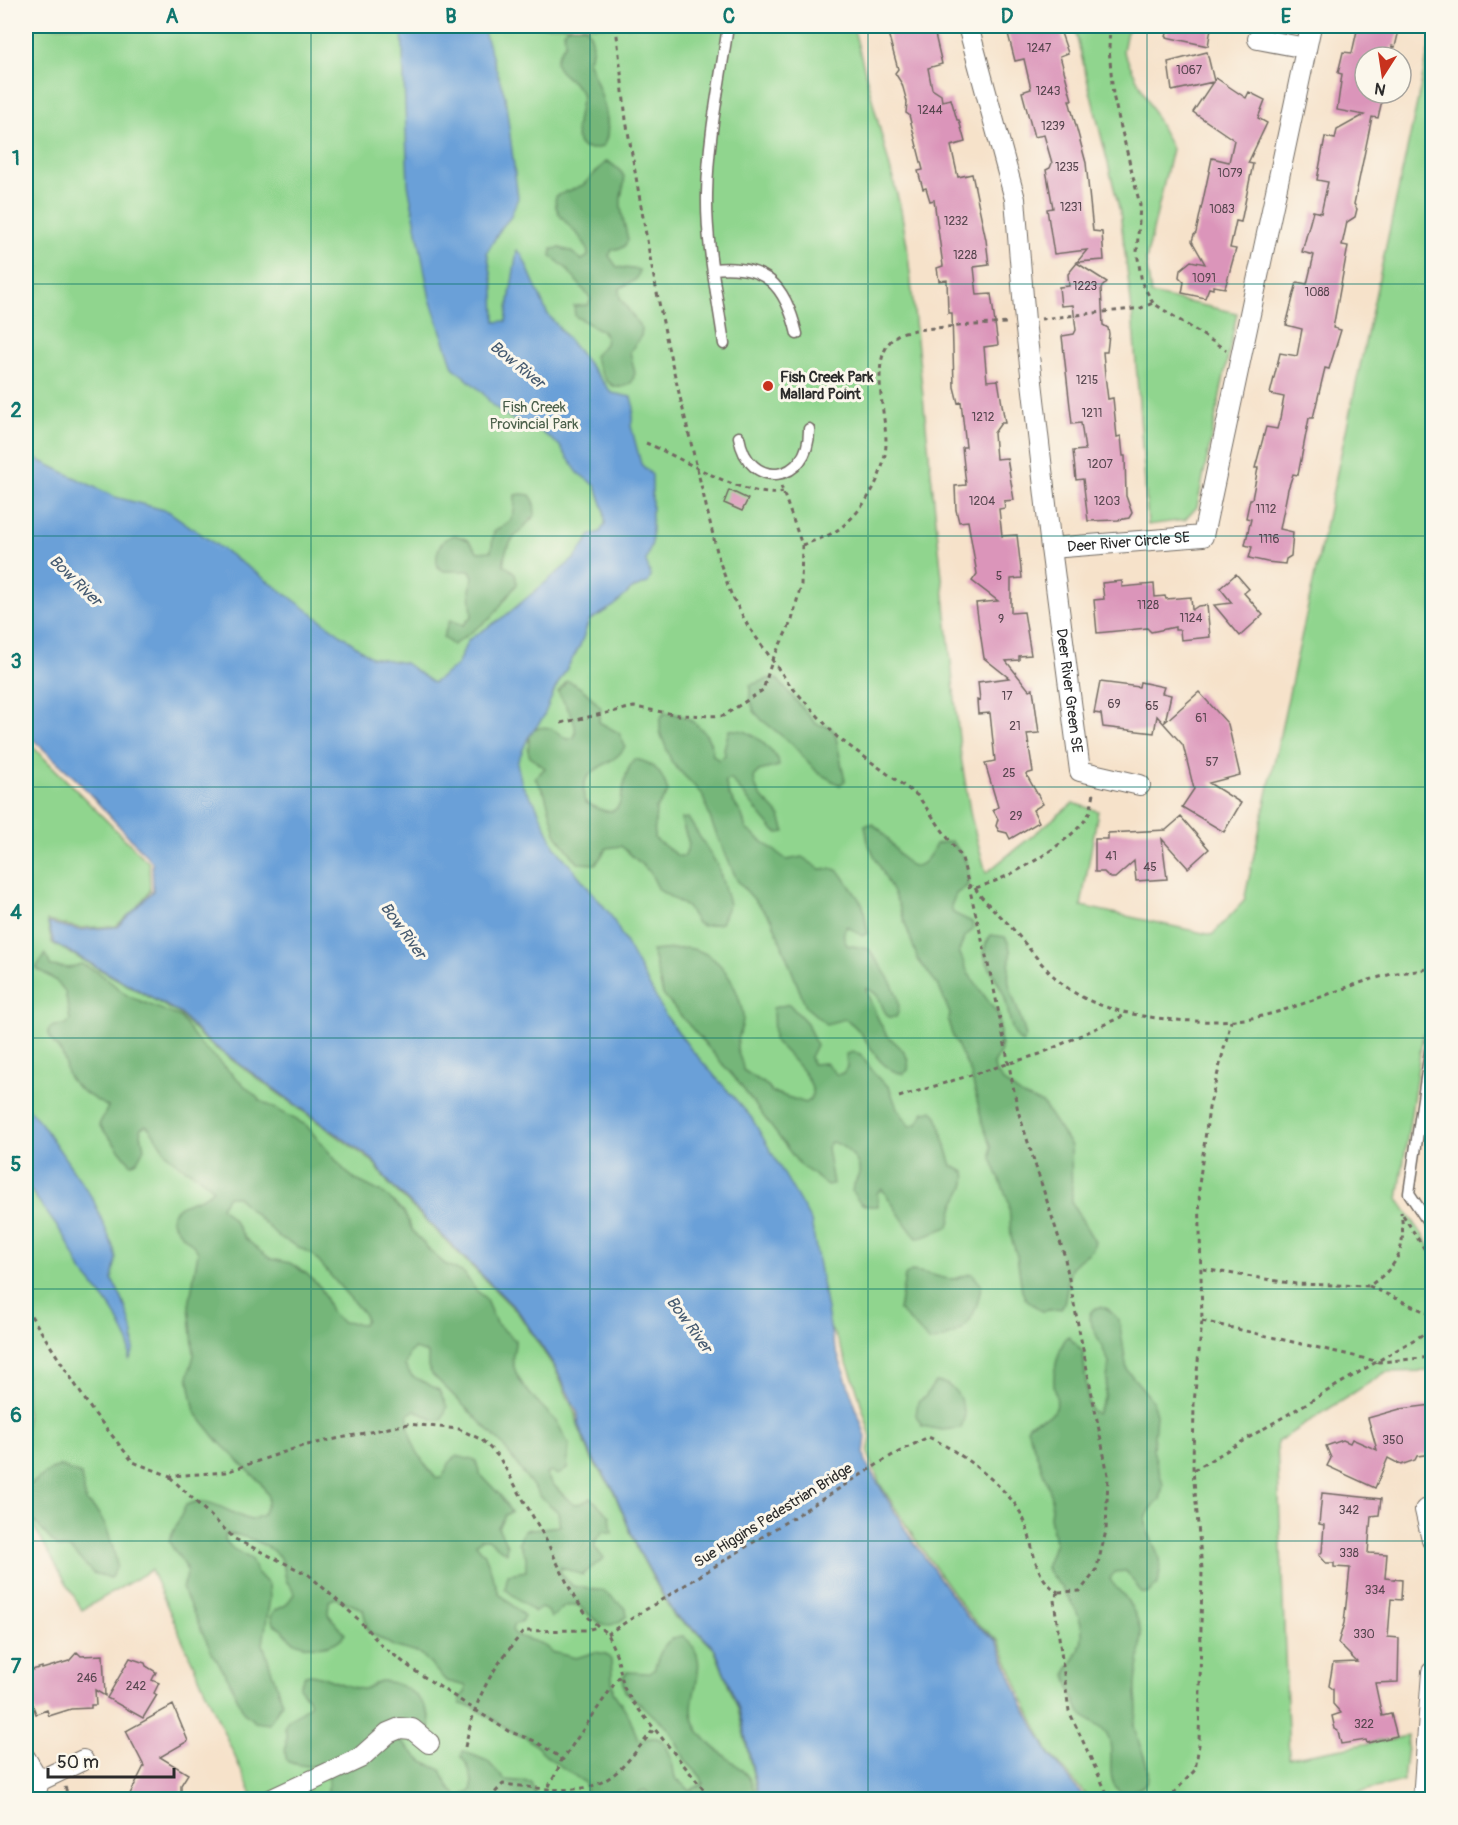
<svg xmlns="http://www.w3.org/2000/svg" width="1458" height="1825" viewBox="0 0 1458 1825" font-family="Pangolin,sans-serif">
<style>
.green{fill:#90d58e;stroke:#5e805c;stroke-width:1.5}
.forest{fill:#74b679;stroke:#507052;stroke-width:1.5;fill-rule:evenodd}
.water{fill:#6ba0d8;stroke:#4b6682;stroke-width:1.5}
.building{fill:#db95ba}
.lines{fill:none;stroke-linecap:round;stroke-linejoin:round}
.lane-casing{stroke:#726b63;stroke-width:13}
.street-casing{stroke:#726b63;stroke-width:22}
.path{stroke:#726b63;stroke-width:3;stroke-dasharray:4.5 4.5;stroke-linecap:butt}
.lane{stroke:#fff;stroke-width:10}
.street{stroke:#fff;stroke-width:20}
.grid{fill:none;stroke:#0f766e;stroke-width:1.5;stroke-opacity:0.55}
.poi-dot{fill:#c8321e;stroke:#fbf7ec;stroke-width:2}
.labels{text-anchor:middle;stroke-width:6;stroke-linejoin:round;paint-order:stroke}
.number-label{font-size:12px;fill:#57464f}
.poi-label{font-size:15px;font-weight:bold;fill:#2b2b2b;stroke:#fbf7ec;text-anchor:start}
.park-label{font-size:15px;fill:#495e49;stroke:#fbf7ec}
.street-label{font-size:15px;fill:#2b2b2b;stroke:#fbf7ec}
.water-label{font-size:16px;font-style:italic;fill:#455a70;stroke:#fbf7ec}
.neatline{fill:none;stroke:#0f766e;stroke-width:2}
.grid-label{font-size:20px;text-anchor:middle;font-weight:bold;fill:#0f766e}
</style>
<rect width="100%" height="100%" fill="#fbf7ec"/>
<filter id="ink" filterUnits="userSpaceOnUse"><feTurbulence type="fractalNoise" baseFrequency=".0167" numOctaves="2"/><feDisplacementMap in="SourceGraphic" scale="12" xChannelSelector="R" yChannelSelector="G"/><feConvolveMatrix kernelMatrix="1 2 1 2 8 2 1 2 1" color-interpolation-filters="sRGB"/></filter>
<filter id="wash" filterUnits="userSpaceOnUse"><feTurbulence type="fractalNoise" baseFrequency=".008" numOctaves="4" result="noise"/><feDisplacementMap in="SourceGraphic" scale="24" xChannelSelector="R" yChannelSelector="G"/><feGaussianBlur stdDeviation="1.35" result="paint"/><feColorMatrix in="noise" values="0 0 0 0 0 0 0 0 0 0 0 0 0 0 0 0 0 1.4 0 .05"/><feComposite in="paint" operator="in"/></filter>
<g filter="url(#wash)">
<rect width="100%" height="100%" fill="#f6e2ca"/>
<!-- green -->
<path class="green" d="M26,26H853L901,210L907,245L961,757L971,817L986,873L1073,803L1098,811L1081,906L1212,935L1244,901L1432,34V1030L1423,1034L1398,1199L1432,1249V1371L1386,1372L1277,1442L1289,1758L1408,1736L1403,1781L1333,1799H1089L1049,1752L1023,1699L999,1641L970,1617L913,1536L880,1484L868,1453L871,1437L855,1383L838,1341L810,1294L26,541Z
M1074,26H1128L1123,51L1172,149L1146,260L1151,294L1237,313L1197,507L1185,520L1148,525L1132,310L1120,212Z
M26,740L149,863L150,891L135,909L116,926L79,928L47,921L52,943L179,1014L204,1040L373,1162L388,1183L518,1313L555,1369L576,1415L578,1426L592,1460L612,1488L638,1551L674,1617L697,1632L714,1649L738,1709L757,1792L763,1799H254L151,1570L82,1610L26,1513Z"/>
<!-- forest -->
<path class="forest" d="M569,26H585C593,36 596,48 588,60C596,81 618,129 602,147C563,159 579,116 582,96C575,73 540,74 565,44L564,32Z
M607,161C638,180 618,184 621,206C622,218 626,229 628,240L624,247L612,250L609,256L617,267L639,270C639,285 626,281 619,290L620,298L642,329L641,336L630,352L635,373L632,382C611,398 600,373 594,356L605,344L606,337L602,331L575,316L574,306L588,305L591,299L566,268L551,256L552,249L560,248L570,251L582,260L588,256C588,231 550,222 556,196L583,185Z
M522,494L530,495L534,501L535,515C522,531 503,542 504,565L515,573L517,584L491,618L453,645L443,637L450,620L463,625L472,616L470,590L473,576L470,571H444L438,567C434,554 440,538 455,535L468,540L478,552L491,551L494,531C514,523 515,516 515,495Z
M771,678L778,680L816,724L830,727L835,733L845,781L840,785L818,773L792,744L762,720L754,711L750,698V685Z
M567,681C579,684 593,698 601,708L599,722L619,733L625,746C615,769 575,764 585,802C634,831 614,785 634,759C654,762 663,773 668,792L656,809L654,838L678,856H685L689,844L681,819L688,818L718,866L729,904L721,923L703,926L697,923L687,907L659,890L650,872L621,846L607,848L596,864L578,863L557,836L545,794L535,778L545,768L530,757L528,751L530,731C547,724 552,727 566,739L574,738C580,723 565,706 558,692Z
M664,713C689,713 711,731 713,755L719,760L725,755L724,749L729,730C752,728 764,743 778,759L779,766L759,771L754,776C755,798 770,802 780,817C782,821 783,828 785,832L778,833L773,830L731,779L725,781L729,795L742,815L746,829L787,860L802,857L820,869H835L841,873L863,905L868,933L862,936L847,926C842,933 843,938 847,945L869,949C879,965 908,998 896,1017H889C878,1006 885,996 866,988C865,992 884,1032 887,1035C897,1045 911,1053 908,1070L903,1074C872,1068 870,1033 845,1019L826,1024L806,1007L772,920L737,880L713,826L702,794L672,763L660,732V719Z
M872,824C896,835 909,899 936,844L951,841C963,854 973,868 967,886L956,894L951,906L953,913L972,922L973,929L964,938L959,951L968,973L999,1016L1001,1051L994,1064L995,1071L1005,1083L1023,1096L1043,1104L1071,1146L1072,1203L1095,1242L1093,1249C1086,1256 1077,1260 1072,1268C1065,1281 1069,1298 1061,1309L1041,1311L1025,1298L1022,1291L1017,1256L1011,1237L1009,1203L991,1158V1145L983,1126L971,1074L952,1034L948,1021L950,1014L938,985L918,960L898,903L868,843L865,825Z
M991,935L1005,937C1016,953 1006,966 1009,983C1013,1001 1022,1017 1026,1037L1022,1043C1009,1033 1009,1010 1004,995C1000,983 986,965 985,957C983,948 986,943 991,935Z
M687,948C720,952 738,985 743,1015C744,1026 737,1037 737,1048C738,1056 743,1061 743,1070L768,1086L772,1092L806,1103C828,1088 785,1053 774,1040L773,1008L789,1004L807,1023L816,1045L810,1057L812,1064L826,1063L837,1075L843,1073L847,1067L846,1054L853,1052L860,1054L878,1078L889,1087L897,1108L910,1126L917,1124L924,1112L932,1111L937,1116L952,1166L965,1172C968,1187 959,1193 954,1206C952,1212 951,1220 949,1227C938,1229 928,1238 917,1238C903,1223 895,1206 882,1189L877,1193L878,1206C863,1207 859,1204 852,1191C853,1184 858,1179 859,1173C861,1159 843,1144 831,1142L827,1148L833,1184L827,1185L799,1164L738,1082L663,995L652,951Z
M45,954L51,966L69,968L81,964L98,972L128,996L180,1017L200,1044L261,1101L306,1125L345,1171L356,1180L385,1194L404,1212L412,1230L430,1251L445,1264L464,1273L475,1289L485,1298L496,1323L515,1340C516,1348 511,1356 513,1363C518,1387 540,1403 555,1420C560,1425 563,1437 569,1444L567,1469L558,1475L552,1472L546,1474C548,1480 567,1500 573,1503C578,1506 586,1501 591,1498L610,1516L612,1533L604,1531L595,1541V1548L604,1558L582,1575L561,1567L560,1573L573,1586L604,1591L626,1609L627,1616C604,1635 598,1621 578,1605L565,1606L551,1618L548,1611L541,1608L535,1612L505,1589L508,1574L526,1571V1556L519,1543L524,1530L560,1526L558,1512L541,1497L501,1443L432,1374L428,1367V1353L414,1349L409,1353L405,1366L412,1376L439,1390L447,1407L442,1420H434L415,1410L409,1414C405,1438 421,1461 436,1478H442L451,1460L457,1456L476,1461L480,1474L500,1495L511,1512L505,1515L498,1527L507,1545L506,1553L488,1539H481L476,1544L485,1555L499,1593L524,1616L521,1622L514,1624L512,1630L515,1635L542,1644L552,1652L576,1658L595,1652L606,1654L611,1660L613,1692L628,1714L638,1739C644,1740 651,1737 657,1738C670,1742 673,1767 675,1778L690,1790L703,1784L701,1777L686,1761L669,1729L625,1691L623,1677L627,1672L648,1673L654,1670C659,1655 664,1636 683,1636C715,1660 687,1691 693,1718C699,1745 736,1759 749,1778C753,1784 754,1793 757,1799H655L645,1790L639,1792L637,1799H555L582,1797L586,1791L585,1783L549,1758L526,1737L518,1735L473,1707L460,1704V1697L465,1693L466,1686L446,1681L421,1654L393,1646L368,1631L363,1609L335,1598L329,1601L328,1614L345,1634C334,1649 312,1649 295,1642C286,1638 284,1627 273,1624L271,1617L274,1611L286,1605L294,1594C293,1588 290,1586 287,1582C284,1575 285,1565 281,1559C271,1545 243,1534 226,1534L225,1540L233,1549L251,1559L256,1571L269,1585L270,1598L263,1644L282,1703L269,1724L255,1722L244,1713L228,1678L212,1653L182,1588C195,1564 178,1562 169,1541L186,1505C210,1494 228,1514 251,1520L263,1515L268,1502V1495L260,1482L218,1441L195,1412L188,1377L194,1355L189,1306L198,1252C191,1239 175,1233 171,1218C177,1198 203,1204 213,1189C200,1173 181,1170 168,1155C159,1145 156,1134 146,1125L140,1129L144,1148L137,1161L131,1164L99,1125L108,1107C95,1099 72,1088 67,1073C65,1067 65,1060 62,1054C56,1045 50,1042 48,1030L54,1026L66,1025L70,1020L65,991L55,980L36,968ZM228,1196H236L279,1237L312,1254L362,1312L366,1319L363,1324L342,1322L332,1313L321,1288L307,1274L290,1263L271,1259L260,1251L245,1238L234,1221L221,1207Z
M911,1271C925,1272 936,1277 950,1279C958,1280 965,1273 973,1274L981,1286C976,1320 965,1335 930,1342L899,1310L905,1276Z
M1101,1307L1108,1309L1119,1320L1127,1370L1152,1400L1156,1414L1153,1450L1163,1485L1160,1500C1130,1524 1157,1536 1160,1565C1160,1571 1159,1578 1158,1584L1148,1593H1142L1126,1571L1114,1572L1110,1579C1114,1587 1122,1592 1127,1600C1149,1633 1140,1648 1136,1684C1135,1698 1140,1712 1134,1725C1138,1753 1171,1791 1120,1792C1104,1778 1115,1756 1109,1739C1104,1724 1086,1723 1079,1710C1072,1700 1070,1686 1066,1675C1068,1665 1076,1659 1079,1650C1092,1619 1062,1590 1046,1568L1055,1542L1050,1517L1052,1497L1027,1428C1034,1415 1051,1421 1056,1408C1059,1399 1053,1389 1054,1380C1054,1368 1060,1344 1068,1336L1083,1352L1088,1403L1091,1410L1097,1414L1105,1396L1109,1362L1089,1319C1090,1311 1093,1308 1101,1307Z
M935,1382C955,1382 961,1398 965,1415L961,1428L942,1430L922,1426L916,1415L918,1402L925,1397Z
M61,1466L81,1475L86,1502C105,1512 113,1545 117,1566L111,1578L93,1573L70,1549L57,1547L26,1512V1487C39,1480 46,1470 61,1466Z
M311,1674C328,1677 344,1687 361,1689C370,1690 374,1681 382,1681C407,1682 437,1707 429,1734L401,1733L399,1740L423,1762L441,1770L449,1788L459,1797L471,1791C474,1780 469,1765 461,1757L463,1751L487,1761L505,1780L531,1782L537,1799H327L329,1773C320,1764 300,1768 287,1761C282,1749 290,1738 284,1727L288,1720L310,1705L308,1698L299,1687L305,1675Z"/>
<!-- water -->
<path class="water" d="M402,26H484V32L505,96L518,198L510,218L502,227L487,252L494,289L495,322L506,321L517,250L522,255L547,313L612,393L631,397L634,408L631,426L641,464L652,475V543L646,561L651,576L648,583L632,589L614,606L589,621L580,646L555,689L543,718L528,738L517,763L522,785L535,803L555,847L610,914L666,1016L690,1048L751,1117L811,1221L832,1338L866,1437L864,1453L866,1463L908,1534L968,1618L997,1641L1020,1699L1048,1752L1085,1799H764L758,1792L739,1709L715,1649L698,1631L675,1616L638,1549L613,1488L593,1459L579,1426L578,1414L556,1368L519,1312L389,1182L373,1160L205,1039L180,1013L54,943L48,923L79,930L117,927L153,891L152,862L77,780L26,733V454L115,497L168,511L286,594L371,657L405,663L433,683L457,665L468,640L505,616L575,558L591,535L600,532L605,524L604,510L596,486L578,473L559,445L536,428L517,422L493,406L482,392L453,367L430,299L408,184Z
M26,1106L41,1123L93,1199L114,1249L116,1258L112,1280C122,1296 143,1343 129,1360V1342L113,1310L81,1270L66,1239L26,1184Z"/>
<g id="blocks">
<!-- building -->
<path class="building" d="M886,26H933L942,64L928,68L932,89L941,95L942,101L951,99L957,120H959L965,142L951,146L958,177L972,174L986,240L989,265L974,267L977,295L991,294L998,345L984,347L987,381L998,380L1005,423H1001L994,433L996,459L1007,458L1014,500L1004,501L1005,508L999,509L1002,536L1017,535L1022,578L1011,579V613L1024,612L1031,655L1019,656V660L1006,661L1029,690L1033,689L1039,733L1027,734L1033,772L1026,774L1043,804L1033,810L1039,822L1010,839L1007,833L999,831L996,826L998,819L993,810L998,807L985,763L995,761L990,713L978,714L977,700L980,701L978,682L1009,678L984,658L979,625L976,603L998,601L972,581L977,574L968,521L959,522L956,510L955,486L966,485L962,447H966L961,402L958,403L954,387L952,313H948L947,280L939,281L937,268L943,266L934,200L930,201L926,188L923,189L918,171L923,170L909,115L906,113L907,102L902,84L895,73L898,69Z
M1006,26H1054L1056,32L1060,30L1068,53L1060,56L1072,100H1069L1086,163L1093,231L1102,232L1104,260L1077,262L1087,250L1054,254L1047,209L1053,208L1046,170L1050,168L1052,163L1044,135L1034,137L1022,92L1031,89L1024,59L1015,61Z
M1169,26L1211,28L1208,46L1166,37Z
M1358,26H1400L1395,47L1392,46L1389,57H1365V93L1383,96L1378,118L1372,117L1354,204L1357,209L1355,217L1347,222L1342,245L1348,246L1333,328L1341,330L1329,369L1325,368L1313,418H1309L1298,475L1293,474L1288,489L1280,529L1293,532L1291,556L1286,559L1285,564L1267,562L1249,558L1252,547L1245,545L1251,519L1246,518L1250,499H1252L1258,468H1255L1266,427L1277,429L1280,418L1284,397L1270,394L1280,353L1297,356L1302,329L1286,325L1297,282L1307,284L1314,255L1302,252L1313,211L1321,213L1328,182L1317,180L1325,137L1335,139L1337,130L1364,115L1337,110L1342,74L1338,73L1343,52L1352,53Z
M1207,52L1214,81L1216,78L1246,98L1249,92L1265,100L1258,118L1267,123L1248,163L1253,164L1241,222L1236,221L1230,248L1236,249L1225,288L1213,286V289L1209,288L1205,298L1182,293L1184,282L1179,277L1180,270L1191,261L1205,264L1192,241L1194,235L1196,233L1212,158L1229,162L1234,140L1193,112L1213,82L1172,91L1168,62Z
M1077,263L1107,282L1101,288L1103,325L1108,328L1109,334L1107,352H1103L1105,375L1108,399L1113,398L1117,437L1121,436L1123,456H1125L1126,496L1132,513L1129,518L1118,520L1088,521L1083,479L1076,480L1073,451L1085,450L1081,423L1072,424L1062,336L1074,334L1076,330L1073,305L1061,306L1059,287L1069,286L1068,274Z
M729,490L748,499L742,511L724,503Z
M1236,574L1249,589L1244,593L1263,615L1240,636L1214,605L1232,603L1220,588Z
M1122,581V587L1154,584L1155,597L1165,596L1166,599L1191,597L1192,610L1198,606L1207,605L1210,637L1181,640L1180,630H1175V627L1151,632L1147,628L1097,633L1094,600L1104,599L1102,583Z
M1100,682L1139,687L1140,682L1164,687L1162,693L1171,695L1165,722L1199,692L1228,724L1240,775L1209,783L1241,803L1224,832L1182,807L1194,789L1183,745L1157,716L1154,733L1103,727L1101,714L1094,713Z
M1181,817L1209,849L1188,868L1162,839L1167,879L1136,881L1134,861L1115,878H1110L1104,872H1095V839H1108V833L1166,830Z
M1432,1405V1454L1417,1456L1415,1460L1401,1465L1388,1458L1375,1488L1327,1466L1331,1458L1326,1446L1343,1440L1350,1443L1352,1439L1377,1450L1368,1418L1400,1409Z
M1322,1493L1381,1499L1379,1515L1371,1516L1368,1553L1387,1554L1385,1578L1402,1580L1401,1600L1391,1599L1388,1637L1399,1638L1398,1682L1375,1683L1382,1716L1391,1714L1397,1736L1367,1743L1366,1740L1341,1744L1338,1731L1335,1729L1332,1716L1341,1713L1333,1704V1689L1329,1686L1333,1663L1357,1662L1338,1643L1344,1623L1350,1568L1334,1567V1563H1326L1319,1555L1322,1552L1324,1525L1319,1524Z
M77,1652L81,1656L103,1655L105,1696L95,1690L96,1705H91V1708L71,1709L49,1716L47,1710L36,1714L26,1687V1675L30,1674L29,1671L42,1667V1669L69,1661Z
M130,1658L145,1663L146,1666L156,1672L152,1680L159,1683L154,1693L157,1695L143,1718L107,1698Z
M173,1705L188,1741L160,1757L188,1774L181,1785V1796L171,1800H127L144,1766L126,1731Z"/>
</g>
</g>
<g filter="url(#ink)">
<use href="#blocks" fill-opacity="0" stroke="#726b63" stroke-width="1.5"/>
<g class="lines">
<defs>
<path id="lane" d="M713,269C766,264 785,284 797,334
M724,344C717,295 706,244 707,194C708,137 720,82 728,26
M739,437C748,491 810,484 809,429
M1432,1038L1409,1193L1432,1228"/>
<g id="street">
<path id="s1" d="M968,26L1015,199L1025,321L1051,548L1203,536L1311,26"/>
<path d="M1258,39L1306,48"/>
<path id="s2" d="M1051,548L1080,771L1140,785"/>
<path d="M1425,1510L1432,1540"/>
<path d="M26,1759L39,1781"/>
<path d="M34,1800L39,1781L83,1760"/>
<path d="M270,1800L360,1758L388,1733L400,1728L412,1729L429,1743"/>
<path d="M1423,1800L1432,1672"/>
</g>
</defs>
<!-- lane casing -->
<use href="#lane" class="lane-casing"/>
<!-- street casing -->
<use href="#street" class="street-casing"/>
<!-- path -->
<path class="path" d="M616,26L626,120L651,263L668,347L719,560L731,594L748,626L790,685L837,737L918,796L962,858L994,989L1018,1111L1064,1254L1108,1475L1106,1531L1096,1571L1080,1591L1058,1592
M1110,26L1109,48L1113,95L1140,205L1137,252L1142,283L1153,303L1226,350
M1041,319L1141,308L1153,303
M646,443C681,457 747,501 783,492
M802,545C813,541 827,537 836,531C863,513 886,475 886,442C886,410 866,354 899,334C908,328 991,324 1008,323
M561,723L634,707L679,715L723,716L763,690L772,661L792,620L801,585L802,545L781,486
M968,885L975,888C1009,879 1064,847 1086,819C1091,812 1092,802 1094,793
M975,888C985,904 1000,914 1012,928C1032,951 1049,977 1075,993C1119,1021 1212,1027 1262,1016C1305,1006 1345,985 1388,975C1402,971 1418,973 1432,967
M899,1097L1040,1054L1125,1015
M1403,1215L1432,1261
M1203,1269L1296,1284L1369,1286C1400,1265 1406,1248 1401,1212
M1369,1286L1432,1315
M26,1308L91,1409L133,1462L170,1476L226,1472L302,1446L408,1424L459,1429L482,1440L499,1457L544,1536L574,1597L589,1618L607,1634L617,1656L624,1688L632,1701L712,1800
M1202,1321L1380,1362L1432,1357
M1194,1470L1432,1329
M170,1477L235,1539L309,1575L358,1619L381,1645L415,1671L508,1731L535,1741L561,1758C559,1774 547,1784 544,1800
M1058,1592L1054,1600L1069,1711L1110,1800
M607,1634L891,1456L928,1437C955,1448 1006,1486 1020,1512C1036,1539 1028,1573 1058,1592
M465,1747C476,1696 490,1671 524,1631L586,1630L598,1627
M561,1762L621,1674
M65,1787L70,1800
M1106,1791L1120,1800
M489,1799L503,1784C535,1787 572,1796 602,1782C623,1772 640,1745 655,1728
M1167,1800L1195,1770L1199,1745L1202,1569L1193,1470L1194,1403L1202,1321L1199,1185L1209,1108L1231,1021"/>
<!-- lane -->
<use href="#lane" class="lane"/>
<!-- street -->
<use href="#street" class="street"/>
</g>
</g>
<!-- grid -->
<path class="grid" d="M311,26V1800M590,26V1800M868,26V1800M1147,26V1800M26,284H1432M26,536H1432M26,787H1432M26,1038H1432M26,1289H1432M26,1541H1432"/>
<!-- markers -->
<circle class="poi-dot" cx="768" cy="386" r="6"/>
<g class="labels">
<!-- number labels -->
<g class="number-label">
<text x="1039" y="52">1247</text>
<text x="1189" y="74">1067</text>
<text x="1048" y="95">1243</text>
<text x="930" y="114">1244</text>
<text x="1053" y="130">1239</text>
<text x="1067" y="171">1235</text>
<text x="1230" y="177">1079</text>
<text x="1071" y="211">1231</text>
<text x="1222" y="213">1083</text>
<text x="956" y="225">1232</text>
<text x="965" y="259">1228</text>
<text x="1204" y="282">1091</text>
<text x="1085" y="290">1223</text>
<text x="1317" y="296">1088</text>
<text x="1087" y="384">1215</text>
<text x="1092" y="417">1211</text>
<text x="983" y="421">1212</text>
<text x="1100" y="468">1207</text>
<text x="982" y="505">1204</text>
<text x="1107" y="505">1203</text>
<text x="1266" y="513">1112</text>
<text x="1269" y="543">1116</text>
<text x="999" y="580">5</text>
<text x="1148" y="609">1128</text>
<text x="1191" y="622">1124</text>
<text x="1001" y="623">9</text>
<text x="1007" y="700">17</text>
<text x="1114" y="708">69</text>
<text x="1152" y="710">65</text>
<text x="1201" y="722">61</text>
<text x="1015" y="730">21</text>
<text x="1212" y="766">57</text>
<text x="1009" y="777">25</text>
<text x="1016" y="820">29</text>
<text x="1111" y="860">41</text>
<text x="1150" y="871">45</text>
<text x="1393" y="1444">350</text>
<text x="1349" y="1514">342</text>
<text x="1349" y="1557">338</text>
<text x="1375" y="1594">334</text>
<text x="1364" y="1638">330</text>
<text x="87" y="1682">246</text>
<text x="136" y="1690">242</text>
<text x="1364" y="1728">322</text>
</g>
<!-- poi labels -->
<g class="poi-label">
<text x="780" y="382">Fish Creek Park<tspan x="780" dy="17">Mallard Point</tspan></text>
</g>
<!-- park labels -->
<g class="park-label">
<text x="534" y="412">Fish Creek<tspan x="534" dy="17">Provincial Park</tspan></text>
</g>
<!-- street labels -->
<g class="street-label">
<text dy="5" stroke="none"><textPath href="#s1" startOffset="608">Deer River Circle SE</textPath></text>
<text dy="5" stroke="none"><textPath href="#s2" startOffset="144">Deer River Green SE</textPath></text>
<text transform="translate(773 1515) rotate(-32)" y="5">Sue Higgins Pedestrian Bridge</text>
</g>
<!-- water labels -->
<g class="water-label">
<text transform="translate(518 364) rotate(39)" y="6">Bow River</text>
<text transform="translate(76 580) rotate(44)" y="6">Bow River</text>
<text transform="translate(404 930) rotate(54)" y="6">Bow River</text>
<text transform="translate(690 1324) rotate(54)" y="6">Bow River</text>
</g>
</g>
<!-- margin -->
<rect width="1458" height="1825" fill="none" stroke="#fbf7ec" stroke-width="66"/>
<!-- north arrow -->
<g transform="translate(1383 75) rotate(192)"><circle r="28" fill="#fbf7ec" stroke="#a8a59f" stroke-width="1.5"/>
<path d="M0-4.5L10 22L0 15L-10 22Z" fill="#c8321e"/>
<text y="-9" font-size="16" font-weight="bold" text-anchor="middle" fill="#2b2b2b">N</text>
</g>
<!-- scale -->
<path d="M48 1768v9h126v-9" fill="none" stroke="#2b2b2b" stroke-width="3"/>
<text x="57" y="1768" font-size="18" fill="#2b2b2b" stroke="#fbf7ec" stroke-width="4.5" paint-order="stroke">50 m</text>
<rect x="33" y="33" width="1392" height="1759" class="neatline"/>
<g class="grid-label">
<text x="172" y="23">A</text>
<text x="451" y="23">B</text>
<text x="729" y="23">C</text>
<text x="1007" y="23">D</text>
<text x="1286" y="23">E</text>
<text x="16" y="165">1</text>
<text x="16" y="417">2</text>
<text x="16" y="668">3</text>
<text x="16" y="919">4</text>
<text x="16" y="1171">5</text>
<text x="16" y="1422">6</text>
<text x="16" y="1673">7</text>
</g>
</svg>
